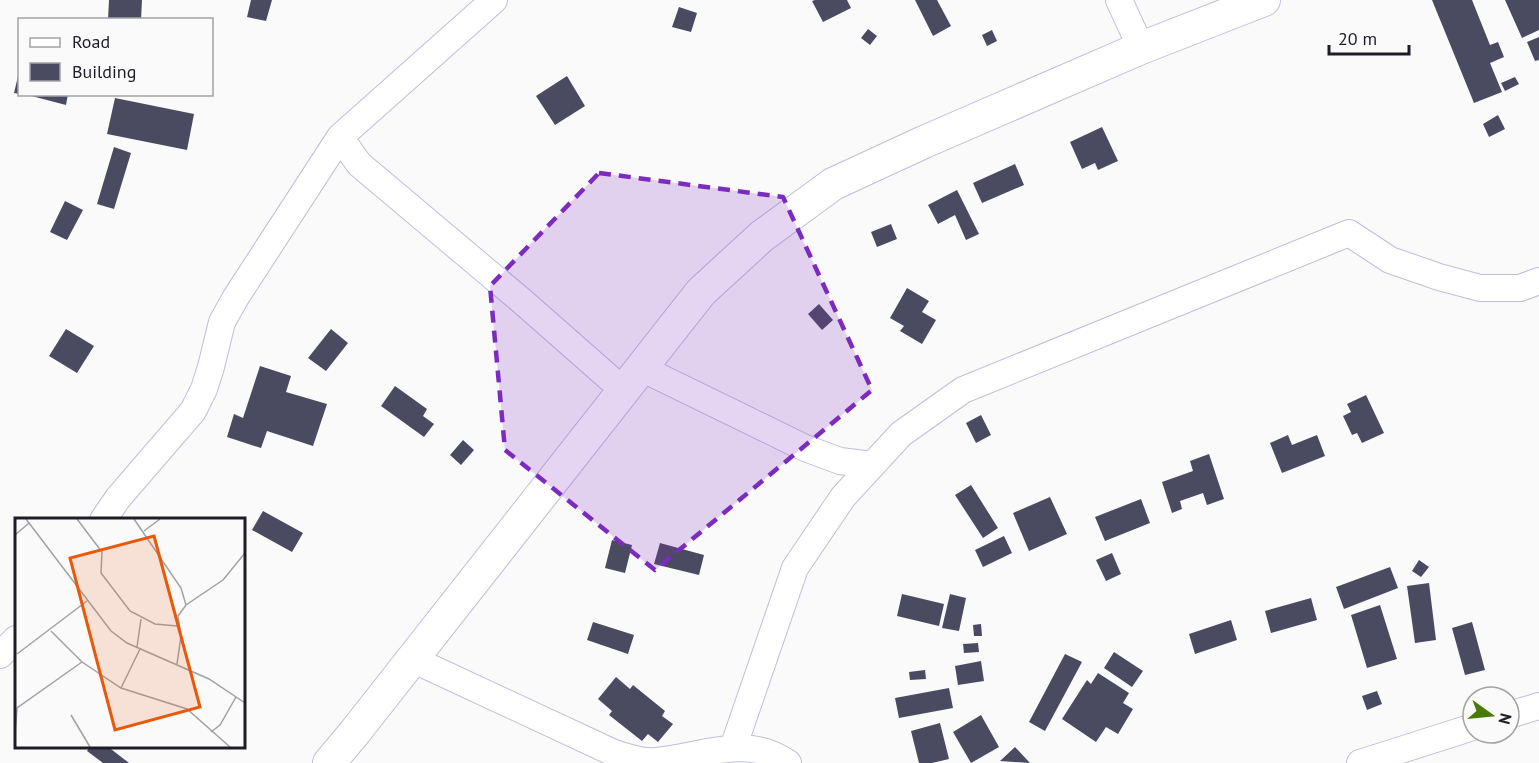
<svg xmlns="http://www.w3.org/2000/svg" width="1539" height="763" viewBox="0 0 1539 763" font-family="'PT Sans',sans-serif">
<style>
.building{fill:#4a4b60}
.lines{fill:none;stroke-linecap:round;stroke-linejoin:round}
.minor-casing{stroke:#bebfd8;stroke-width:28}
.tertiary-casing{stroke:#bebfd8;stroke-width:34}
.minor{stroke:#fff;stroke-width:26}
.tertiary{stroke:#fff;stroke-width:32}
.marked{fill:#7b2cbf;fill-opacity:0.2;stroke:#7b2cbf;stroke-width:4.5;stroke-dasharray:12 8;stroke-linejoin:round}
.inset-road{fill:none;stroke:#a1a2a5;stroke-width:1.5}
.view{fill:#e8590c;fill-opacity:0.15;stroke:#e8590c;stroke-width:3}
.inset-edge{fill:none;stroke:#1c1d26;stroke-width:3}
</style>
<rect width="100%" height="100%" fill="#fafafa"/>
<!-- building -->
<path class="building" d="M109,0H142L141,20H108Z
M251,0H272L266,21L247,17Z
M815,0H847L851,8L823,22L812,1Z
M915,0H937L951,26L933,36Z
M1432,0H1472L1490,45L1498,42L1504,57L1490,63L1502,92L1474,103Z
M1505,0H1539V30L1522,38Z
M679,7L697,13L691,32L672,27Z
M868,29L877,36L870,45L861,38Z
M992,30L997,41L987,46L982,35Z
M1539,37V60L1535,61L1527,42Z
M19,72H20V94L14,93Z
M567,76L585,106L555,125L536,96Z
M1515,77L1519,84L1505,91L1501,83Z
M24,94H68L66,105Z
M115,98L194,114L187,150L107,134Z
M1498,115L1505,129L1489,137L1483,124Z
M1102,127L1118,161L1098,170L1095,163L1082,169L1070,142Z
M114,147L131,153L114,209L97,204Z
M1015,164L1024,185L982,203L973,183Z
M957,190L979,234L966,240L955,215L938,224L928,205Z
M65,201L83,210L67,240L50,232Z
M891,224L897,239L877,247L871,232Z
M907,288L929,301L922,312L936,320L922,344L900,331L904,326L890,318Z
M819,304L833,320L822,330L808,314Z
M66,329L94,346L77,373L49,356Z
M331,329L348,343L326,371L308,358Z
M260,366L291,376L286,392L327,404L313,446L267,431L261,448L227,437L234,414L243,418Z
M395,386L427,409L423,416L434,424L424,437L381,406Z
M1366,395L1384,433L1362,443L1357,433L1352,435L1343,416L1351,412L1347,404Z
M981,415L991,435L976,443L966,423Z
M1288,435L1292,445L1317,435L1325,456L1282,473L1270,443Z
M463,440L474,450L461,465L450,455Z
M1209,454L1224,499L1207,505L1203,493L1180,501L1182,509L1172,513L1162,482L1193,471L1190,461Z
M971,485L998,528L983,538L955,495Z
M1050,497L1067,534L1029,551L1013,513Z
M1141,499L1150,523L1105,541L1095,517Z
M263,511L303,533L292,552L252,530Z
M1004,536L1012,553L983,567L975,550Z
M612,540L632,545L625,573L605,568Z
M660,543L704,555L699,575L654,564Z
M1112,553L1121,574L1106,581L1096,560Z
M1419,560L1429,567L1421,577L1412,571Z
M1390,567L1398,588L1344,609L1336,587Z
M1429,583L1436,640L1415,643L1407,586Z
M902,594L944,604L939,626L897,616Z
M950,594L966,598L959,631L942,628Z
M1311,598L1317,620L1271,633L1265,611Z
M1380,605L1397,659L1367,668L1351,615Z
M1231,620L1237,640L1195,654L1189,634Z
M593,622L634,635L628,654L587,640Z
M1472,622L1485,670L1465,675L1452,628Z
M981,624L982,636H974L973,625Z
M978,643L979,652L964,653L963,644Z
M1114,652L1143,671L1132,687L1104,668Z
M1065,654L1082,662L1045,731L1029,722Z
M981,661L984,681L958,685L955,666Z
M925,670L926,679L910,680L909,672Z
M1098,673L1129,693L1123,703L1133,709L1118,734L1106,727L1096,742L1062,719L1087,680L1091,684Z
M616,677L630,689L633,685L665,711L662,716L673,724L658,742L648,734L642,741L609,715L612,711L598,699Z
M949,688L953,708L899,718L895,698Z
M1377,691L1382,704L1367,710L1362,696Z
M981,715L999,747L971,763L953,732Z
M940,723L949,759L932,763H919L911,731Z
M90,746H107L129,763H103L87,751Z
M1015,747L1030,763L1000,761Z"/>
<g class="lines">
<defs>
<path id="minor" d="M1119,0L1141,48
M340,137L359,164L523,302L623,390
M641,368L805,448L840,461L872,465
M103,520L118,498L193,411L204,389L211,367L222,322L236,297L340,137L494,0
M0,655L16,639
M412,659L614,753C627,757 642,763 656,761C702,757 745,733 788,763
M1509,715L1539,706
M733,748L795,568L843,497L901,434L963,390L1349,233L1390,260L1439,277L1480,288H1520L1539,281
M1360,763L1473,727"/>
<path id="tertiary" d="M329,763L355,732L701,292L762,236L833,184L924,142L1141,48L1264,0"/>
</defs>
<!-- minor casing -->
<use href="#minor" class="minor-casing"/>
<!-- tertiary casing -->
<use href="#tertiary" class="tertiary-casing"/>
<!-- minor -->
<use href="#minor" class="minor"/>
<!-- tertiary -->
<use href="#tertiary" class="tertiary"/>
</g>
<!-- marked area -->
<path class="marked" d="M599,173L783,197L872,390L655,570L505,450L490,286Z"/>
<!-- overview -->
<g transform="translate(15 518)">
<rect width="230" height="230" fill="#fafafa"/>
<path class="inset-road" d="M11,1L96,113L112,125L194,161L230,185M62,1L87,34L86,55L115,93L140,106L162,108M119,1L166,70L171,87M129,13L145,1M0,17L14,5M36,113L67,144L106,170L172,191L215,229M122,129L126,101M2,136L72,83M162,146L166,118L163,98L171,87L208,62L230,35M106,170L125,131M56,197L75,229M196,214L205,207L221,179M0,216L2,190L67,144"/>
<path class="view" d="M139,18L185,189L100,212L55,40Z"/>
<rect width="230" height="230" class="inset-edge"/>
</g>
<!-- legend -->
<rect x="18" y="18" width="195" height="78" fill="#fafafa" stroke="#a1a2a5" stroke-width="1.5"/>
<rect x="30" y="38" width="30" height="9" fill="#ffffff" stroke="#a1a2a5" stroke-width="1.5"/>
<text x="72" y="48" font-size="18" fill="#1c1d26">Road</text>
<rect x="30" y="63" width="30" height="18" fill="#4a4b60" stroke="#a1a2a5" stroke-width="1.5"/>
<text x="72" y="78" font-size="18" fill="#1c1d26">Building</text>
<!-- north arrow -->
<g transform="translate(1491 715) rotate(105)"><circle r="28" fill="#fafafa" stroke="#a1a2a5" stroke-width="1.5"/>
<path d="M0-4.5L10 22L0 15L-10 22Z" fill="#487a05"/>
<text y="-9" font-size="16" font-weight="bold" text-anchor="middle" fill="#1c1d26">N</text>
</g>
<!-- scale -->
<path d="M1329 45v9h80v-9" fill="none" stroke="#1c1d26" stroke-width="3"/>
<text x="1338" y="45" font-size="18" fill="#1c1d26" stroke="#fafafa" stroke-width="4.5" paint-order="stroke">20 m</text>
</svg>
